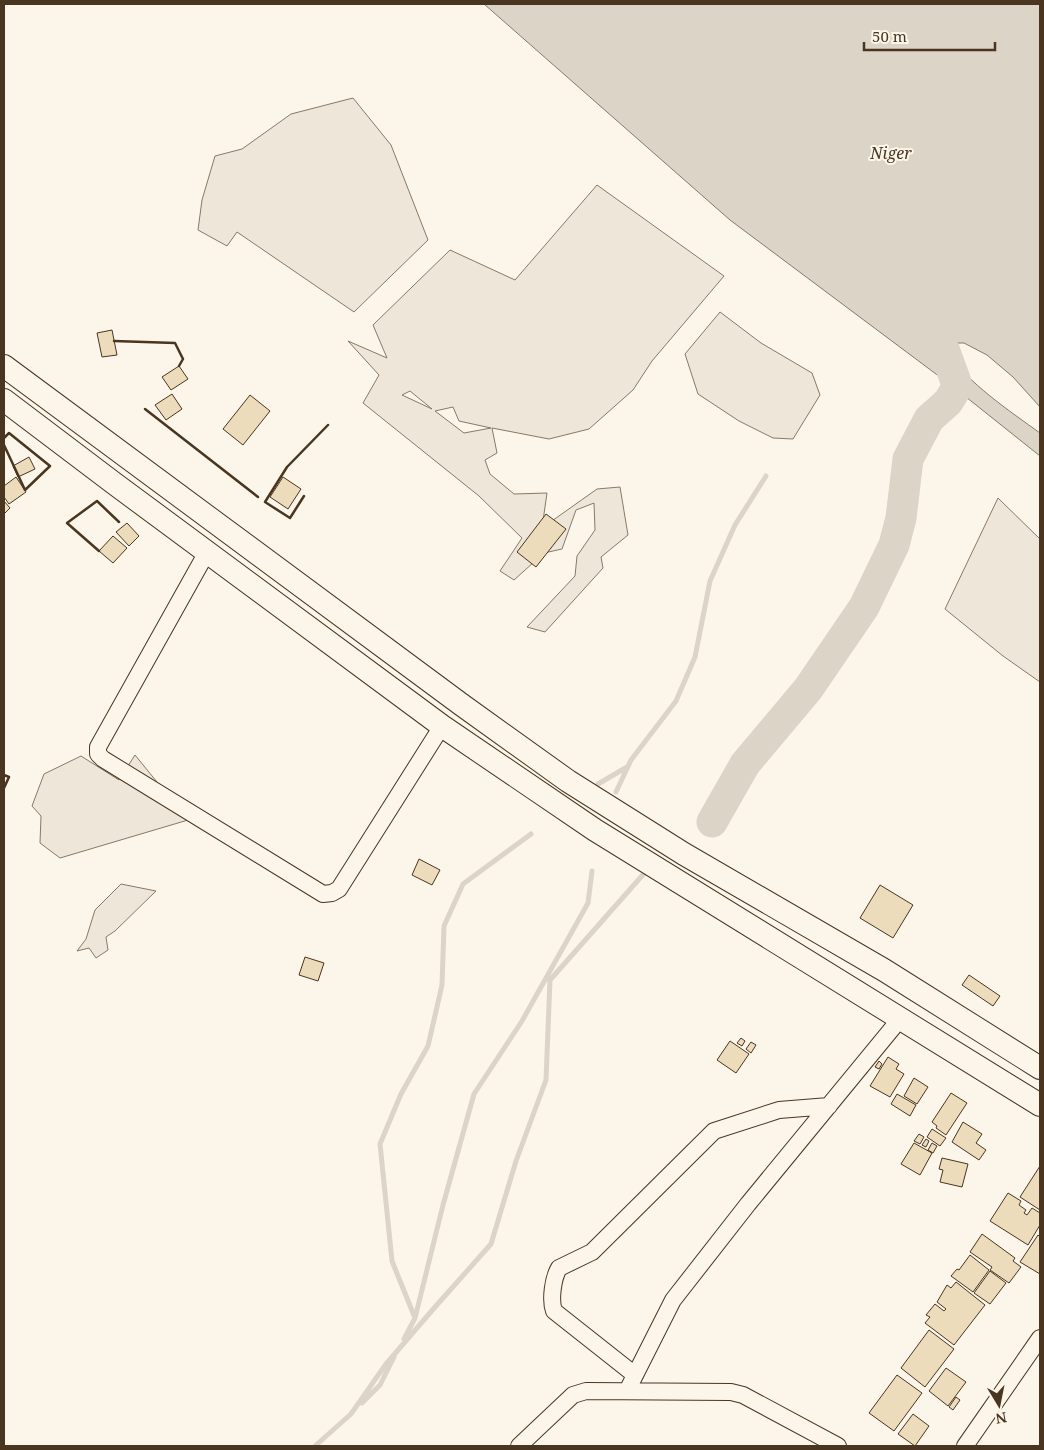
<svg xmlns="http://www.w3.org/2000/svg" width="1044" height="1450" viewBox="0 0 1044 1450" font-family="'Noto Serif',serif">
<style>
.green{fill:#ede6d9;stroke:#887966;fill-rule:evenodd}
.water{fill:#dcd4c6;stroke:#887966}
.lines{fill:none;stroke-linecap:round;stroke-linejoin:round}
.stream{stroke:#dcd4c6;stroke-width:5}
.river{stroke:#dcd4c6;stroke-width:31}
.building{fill:#ecdcbc;stroke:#4a3520}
.minor-casing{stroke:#4a3520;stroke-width:18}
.secondary-casing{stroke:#4a3520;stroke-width:24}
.minor{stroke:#fbf6e9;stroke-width:16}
.secondary{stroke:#fbf6e9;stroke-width:22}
.wall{stroke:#4a3520;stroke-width:2.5}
.labels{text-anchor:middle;stroke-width:4;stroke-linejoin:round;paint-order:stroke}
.water-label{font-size:16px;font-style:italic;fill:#4a3520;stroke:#fbf6e9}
</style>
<rect width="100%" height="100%" fill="#fbf6e9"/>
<!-- green -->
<path class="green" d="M353,98L391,145L428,240L354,312L237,232L227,246L198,230L202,200L215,156L242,149L291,114Z
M597,185L724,276L652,361L633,390L589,429L549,439L492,428L497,453L485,460L490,474L514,494L547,493L542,528L597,489L620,487L628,535L601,557L603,568L545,632L527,627L575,576L577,556L595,530L594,503L576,510L562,549L544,553L514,580L500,571L522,538L479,496L363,403L379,375L348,341L387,358L373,325L450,250L515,280ZM410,391L432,409L402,395ZM453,407L459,421L491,428L464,433L435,411Z
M720,312L761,343L812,373L820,395L793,439L773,438L739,421L698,394L685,354Z
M998,498L1040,539V682L1003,656L945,609Z
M135,755L188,820L60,858L40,843L41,816L32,806L44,774L81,756L119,780Z
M121,884L156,891L115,931L106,937L108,950L96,958L89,948L77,951L86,939L95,910Z"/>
<!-- water -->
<path class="water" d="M484,4H1040V407L1013,377L987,355L964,343H957L949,347L948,352C966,382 1011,412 1040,433V456L956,389L730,220Z"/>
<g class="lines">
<!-- stream -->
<path class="stream" d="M598,784L627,767
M616,792L631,760L676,701L695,657L710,581L735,525L766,476
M415,1318L392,1261L380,1144L401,1094L428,1046L442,985L444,926L463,884L531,834
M404,1339L415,1318L443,1205L474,1094L522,1021L588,903L592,871
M362,1403L380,1385L394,1357
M315,1446L351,1414L386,1364L435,1307L491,1244L516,1161L546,1080L550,980L648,869"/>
<!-- river -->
<path class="river" d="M712,822L745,764L808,689L864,607L894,545L901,518L908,459L929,419L948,402L956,389V382L944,349"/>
</g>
<!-- building -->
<path class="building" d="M112,330L117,355L102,357L97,333Z
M179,366L188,379L171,390L162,377Z
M172,394L182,409L166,420L155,405Z
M250,395L270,411L243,445L223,429Z
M29,457L35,469L18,477L13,466Z
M16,477L26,492L9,504L4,497V486Z
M283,477L301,489L288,509L270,497Z
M4,501L10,508L4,514Z
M546,514L566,529L536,567L517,552Z
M127,523L139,536L129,546L116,532Z
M113,536L127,548L113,563L99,551Z
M419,859L440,870L432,885L412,875Z
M880,885L913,905L893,938L860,918Z
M305,957L324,963L318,981L299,975Z
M969,975L1000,996L993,1006L962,985Z
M741,1038L745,1041L742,1046L737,1043Z
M730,1041L749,1054L736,1073L717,1060Z
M751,1042L756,1045L751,1053L746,1049Z
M888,1057L899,1064L896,1069L904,1074L890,1097L870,1086Z
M879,1061L882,1064L879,1069L875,1067Z
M914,1078L928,1087L917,1104L904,1096Z
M951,1093L967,1103L946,1135L936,1128L937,1126L932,1122Z
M897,1094L916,1105L910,1116L891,1104Z
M963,1122L982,1134L976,1143L986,1150L979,1160L952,1142Z
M932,1129L946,1138L940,1146L927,1137Z
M919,1134L924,1137L920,1144L914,1141Z
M926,1139L929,1141L926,1147L922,1145Z
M914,1143L932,1153L920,1175L901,1164Z
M932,1143L937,1146L933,1153L928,1150Z
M942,1158L968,1164L962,1187L940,1182L943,1170L939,1169Z
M1040,1166V1210L1020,1197Z
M1008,1193L1021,1201L1019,1205L1026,1210L1024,1213L1027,1215L1032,1208L1040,1213V1225L1028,1245L990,1221Z
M982,1234L1015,1258L1013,1261L1021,1267L1009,1283L990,1270L992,1267L970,1252Z
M1038,1235L1040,1237V1274L1020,1262Z
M970,1255L989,1270L973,1292L951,1276L957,1269L959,1270Z
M990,1271L1006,1283L990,1304L974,1293Z
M956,1282L985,1305L954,1345L925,1323L930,1317L926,1315L935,1304L944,1311L946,1309L937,1302L947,1285L951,1288Z
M929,1330L954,1349L925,1387L901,1368Z
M946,1368L966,1382L948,1406L929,1391Z
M897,1375L922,1393L894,1431L869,1413Z
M956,1397L960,1400L953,1410L949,1407Z
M913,1414L929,1426L915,1446L898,1434Z"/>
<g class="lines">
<defs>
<path id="minor" d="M207,552L98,747V754L103,759L323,894L332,893L339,889L442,726
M635,1375L554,1311C550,1300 553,1278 559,1268L592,1252L714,1131L779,1110L829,1106
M627,1391L673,1300L748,1204L900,1019
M519,1446L573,1395L586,1391L731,1392L743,1395L838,1446
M965,1446L1040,1338"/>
<path id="secondary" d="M4,366L462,705L568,781L684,854L884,970L1040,1068
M4,400L115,484L442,726L595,830L1040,1105"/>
</defs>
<!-- minor casing -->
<use href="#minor" class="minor-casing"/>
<!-- secondary casing -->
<use href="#secondary" class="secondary-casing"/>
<!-- minor -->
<use href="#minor" class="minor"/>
<!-- secondary -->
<use href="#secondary" class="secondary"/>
<!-- wall -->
<path class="wall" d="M114,341L175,343L183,359L179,366
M145,409L258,497
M4,438L9,433L50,466L25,490L4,445
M304,496L290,518L265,502L287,467L328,425
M99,551L67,523L97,501L119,522
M4,775L9,777L4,788"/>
</g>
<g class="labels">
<!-- water labels -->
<g class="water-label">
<text x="891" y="159">Niger</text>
</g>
</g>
<!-- border -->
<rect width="1044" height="1450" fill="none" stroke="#4a3520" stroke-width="10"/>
<!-- north arrow -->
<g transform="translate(999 1405) rotate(170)" stroke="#fbf6e9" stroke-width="4" paint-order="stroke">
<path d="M0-4L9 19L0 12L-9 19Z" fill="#4a3520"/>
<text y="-8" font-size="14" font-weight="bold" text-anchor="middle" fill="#4a3520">N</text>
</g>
<!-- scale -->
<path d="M864 42v8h131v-8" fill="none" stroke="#4a3520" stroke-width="2.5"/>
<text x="872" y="42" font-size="15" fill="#4a3520" stroke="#fbf6e9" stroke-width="4" paint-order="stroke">50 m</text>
</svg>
